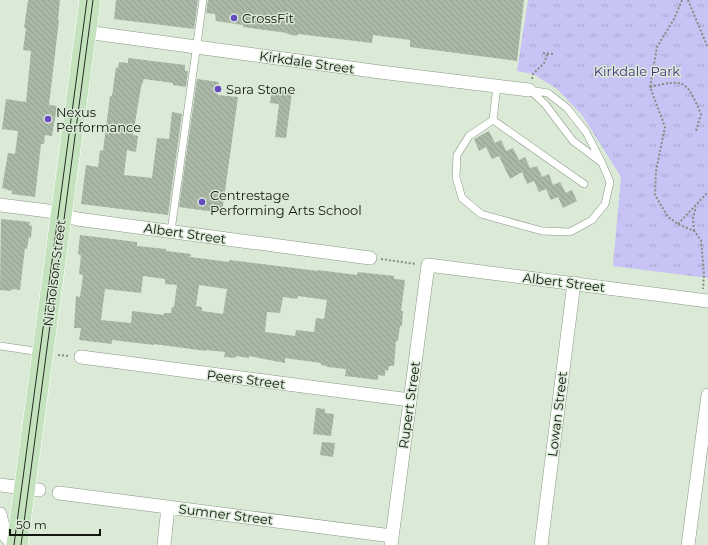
<svg xmlns="http://www.w3.org/2000/svg" width="708" height="545" viewBox="0 0 708 545" font-family="Montserrat,sans-serif">
<style>
.park{fill:url(#park-tufts)}
.building{fill:url(#building-back-hatch);fill-rule:evenodd}
.lines{fill:none;stroke-linecap:round;stroke-linejoin:round}
.lane-casing{stroke:#899886;stroke-width:8}
.street-casing{stroke:#899886;stroke-width:14}
.primary-casing{stroke:#fff;stroke-width:22}
.path{stroke:#838e81;stroke-width:2;stroke-dasharray:2 2;stroke-linecap:butt}
.lane{stroke:#fff;stroke-width:7}
.street{stroke:#fff;stroke-width:13}
.primary{stroke:#c4e2be;stroke-width:21}
.tram{stroke:#252c24;stroke-width:1}
.poi-dot{fill:#674ac3;stroke:#dbead7;stroke-width:1.5}
.labels{text-anchor:middle;stroke-width:3;stroke-linejoin:round;paint-order:stroke}
.poi-label{font-size:13px;fill:#111710;stroke:#dbead7;text-anchor:start}
.street-label{font-size:13px;fill:#111710;stroke:#dbead7}
.park-label{font-size:13px;fill:#432f82;stroke:#dbead7}
</style>
<defs>
<pattern id="park-tufts" width="24" height="20" patternUnits="userSpaceOnUse"><rect width="24" height="20" fill="#c8c3f5"/><path d="M3 7l-1-3M5 7V3M7 7l1-3M15 17l-1-3M17 17v-4M19 17l1-3" fill="none" stroke="#aba7d1"/></pattern>
<pattern id="building-back-hatch" width="6" height="6" patternUnits="userSpaceOnUse"><rect width="6" height="6" fill="#aab9a7"/><path d="M-1 5l2 2M0 0l6 6M5-1l2 2" fill="none" stroke="#919e8f"/></pattern>
</defs>
<rect width="100%" height="100%" fill="#dbead7"/>
<!-- park -->
<path class="park" d="M528,0H708V278L613,266L621,177L582,115L557,89L533,74L517,71Z"/>
<!-- building -->
<path class="building" d="M28,0H60L58,20H59L49,105L57,106L52,136L45,135L44,144H41L35,197L12,194V191L2,188L8,153L15,154L18,131L2,129L6,99L26,102L31,51L23,50L26,28H24Z
M116,0H198L194,29L114,19Z
M208,0H524L517,61L410,47V40L373,35L372,43L298,34L297,36L287,34V33L243,27V25L216,21L215,14L206,13Z
M128,58L185,65V71H188L186,87L173,85V83L144,79L141,87L133,135L138,136L136,152L127,150L124,175L152,178L157,138L169,139L172,112L182,114L168,215L81,204L86,165L98,167L100,150L103,151L110,96H112L116,67L118,68L119,62L128,63Z
M197,79L219,82L218,95L238,97L222,213L179,207Z
M272,89L292,92L286,138L275,137L279,104L270,103Z
M489,131L495,143L501,140L506,151L513,148L519,160L525,157L530,168L537,166L542,177L549,174L553,185L560,182L566,193L560,196L572,190L577,201L563,208L558,197L551,200L546,189L539,192L534,181L527,184L522,172L510,179L499,156L492,159L486,147L479,151L474,139Z
M1,219L30,222L29,225L32,226L31,238L29,237L27,249L25,248L20,290L12,289L11,291L0,290Z
M80,235L137,242V246L166,249V251L191,254L190,257L229,262V260L238,261L318,271V270L357,275L358,272L394,276V279L405,280L401,311H403L402,326H400L398,341H396L394,366H389L388,371L385,370V376L378,375V380L345,376L346,369L327,367V366L321,365V363L285,358V363L249,356V358L236,356V358L224,357L225,352L206,350V351L154,344V345L112,340V344L79,340L81,328H74L76,296L80,297L83,275L79,274L81,255L78,254ZM143,276L165,279V284L177,285L174,307H172L171,313H164V315L132,311L131,323L101,320L105,289L141,293ZM199,285L227,289L223,314L202,311V307L196,306ZM298,296L327,300L324,319L316,318L314,332L296,330L295,336L265,332L267,312L280,313L283,297L297,299Z
M316,408L325,409V413L334,414L331,436L313,434Z
M322,442L335,443L333,457L320,455Z"/>
<g class="lines">
<defs>
<path id="lane" d="M497,86L493,120L469,136L457,155L456,177L462,198L481,214L542,231L570,232L592,220L605,204L610,182L602,163L586,132L567,108L548,93L529,90
M530,90L545,104L573,141L601,162
M493,120L584,184
M171,231L203,0
M0,346L41,352"/>
<path id="street" d="M86,32L380,72L529,90
M0,205L48,211L77,219L370,258
M81,357L410,400
M0,485L39,490
M59,493L392,536
M0,514L5,535L13,545
M164,545L168,507
M391,545L428,265L708,301
M541,545L574,283
M688,545L708,395"/>
<path id="primary" d="M17,545L90,0"/>
</defs>
<!-- lane casing -->
<use href="#lane" class="lane-casing"/>
<!-- street casing -->
<use href="#street" class="street-casing"/>
<!-- primary casing -->
<use href="#primary" class="primary-casing"/>
<!-- path -->
<path class="path" d="M682,0L674,19L657,47L650,87L665,127L656,171L655,195L668,217L678,224L694,231L701,240L704,274L703,289
M688,0L708,48
M543,53L553,54
M532,79L533,74L544,63L548,53
M650,87C686,78 687,82 701,114L696,131
M678,224L708,192
M694,231L693,218L696,207
M381,259L416,264
M58,355L70,356"/>
<!-- lane -->
<use href="#lane" class="lane"/>
<!-- street -->
<use href="#street" class="street"/>
<!-- primary -->
<use href="#primary" class="primary"/>
<!-- tram -->
<path class="tram" d="M14,545L87,0
M21,545L93,0"/>
</g>
<!-- markers -->
<g class="poi-dot">
<circle cx="234" cy="18" r="4"/>
<circle cx="218" cy="89" r="4"/>
<circle cx="48" cy="119" r="4"/>
<circle cx="202" cy="202" r="4"/>
</g>
<g class="labels">
<!-- poi labels -->
<g class="poi-label">
<text x="242" y="23">CrossFit</text>
<text x="226" y="94">Sara Stone</text>
<text x="56" y="117">Nexus<tspan x="56" dy="15">Performance</tspan></text>
<text x="210" y="200">Centrestage<tspan x="210" dy="15">Performing Arts School</tspan></text>
</g>
<!-- street labels -->
<g class="street-label">
<text transform="translate(307 62) rotate(8)" y="5">Kirkdale Street</text>
<text transform="translate(185 233) rotate(8)" y="5">Albert Street</text>
<text transform="translate(54 273) rotate(-83)" y="5">Nicholson Street</text>
<text transform="translate(564 282) rotate(7)" y="5">Albert Street</text>
<text transform="translate(246 379) rotate(7)" y="5">Peers Street</text>
<text transform="translate(409 405) rotate(-82)" y="5">Rupert Street</text>
<text transform="translate(557 414) rotate(-83)" y="5">Lowan Street</text>
<text transform="translate(226 514) rotate(7)" y="5">Sumner Street</text>
</g>
<!-- park labels -->
<g class="park-label">
<text x="637" y="76">Kirkdale Park</text>
</g>
</g>
<!-- scale -->
<path d="M10 529v6h90v-6" fill="none" stroke="#111710" stroke-width="2"/>
<text x="16" y="529" font-size="12" fill="#111710" stroke="#dbead7" stroke-width="3" paint-order="stroke">50 m</text>
</svg>
